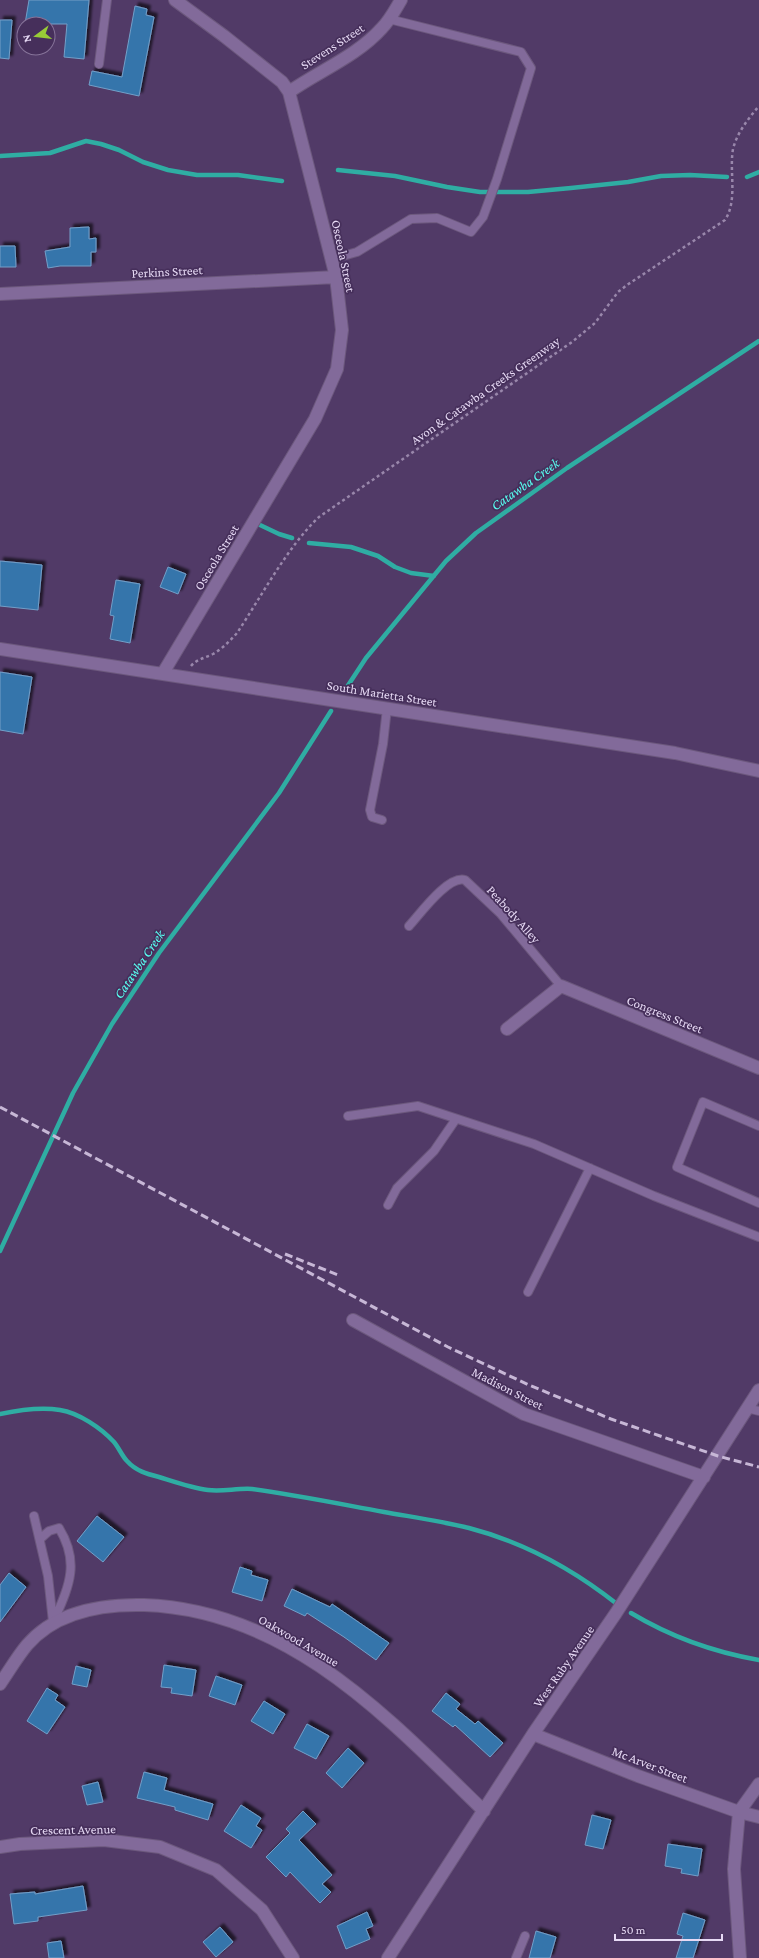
<svg xmlns="http://www.w3.org/2000/svg" width="759" height="1958" viewBox="0 0 759 1958" font-family="'Crimson Pro',serif">
<style>
.lines{fill:none;stroke-linecap:round;stroke-linejoin:round}
.stream{stroke:#2fada3;stroke-width:4.5}
.building{fill:#3675ab;stroke:#729fc8;filter:url(#shadow)}
.lane-casing{stroke:#6c587d;stroke-width:10}
.street-casing{stroke:#6c587d;stroke-width:14}
.path{stroke:#9987ab;stroke-width:2.5;stroke-dasharray:3 3;stroke-linecap:butt}
.lane{stroke:#826a9a;stroke-width:8}
.street{stroke:#826a9a;stroke-width:12}
.rail{stroke:#c7b7d6;stroke-width:3;stroke-dasharray:8 4;stroke-linecap:butt}
.labels{text-anchor:middle;stroke-width:3.5;stroke-linejoin:round;paint-order:stroke}
.street-label{font-size:13px;fill:#e7daf5;stroke:#462f5b}
.water-label{font-size:14px;font-style:italic;fill:#58fff1;stroke:#462f5b}
</style>
<defs>
<filter id="shadow"><feDropShadow dx="3.5" dy="-3.5" stdDeviation="1" flood-color="#0009"/></filter>
</defs>
<rect width="100%" height="100%" fill="#513a67"/>
<g class="lines">
<!-- stream -->
<path class="stream" d="M0,156L50,153L86,141L101,144L119,150L143,162L168,170L197,175H238L282,181
M338,170L395,176L447,187L480,192H528L571,188L628,182L661,176L690,175L727,177
M747,177L759,172
M260,525L279,534L292,538
M309,543L351,547L378,556L395,567L411,573L434,576
M345,690L366,658L446,561L476,533L567,468L759,341
M0,1251L73,1093L112,1024L159,953L279,793L331,711
M0,1414C19,1410 41,1407 60,1410C79,1413 101,1428 114,1442C119,1448 122,1456 127,1461C136,1471 147,1474 159,1477C175,1482 192,1488 208,1490C222,1492 237,1488 252,1489C296,1495 340,1504 384,1512C412,1517 441,1521 469,1528C523,1542 574,1570 617,1604
M631,1613C671,1637 713,1652 759,1660"/>
</g>
<!-- building -->
<path class="building" d="M29,0H89L84,59L64,57L67,24H25Z
M135,6L147,9L146,15L154,17L139,96L89,85L92,71L122,77Z
M0,20H12L9,59L0,58Z
M89,227V239L96,238V252H91V266H60L48,268L45,251L70,247V228Z
M0,246H15L16,267H0Z
M0,561L42,565L38,610L0,606Z
M168,567L186,574L178,594L160,587Z
M116,580L140,584L130,643L110,639L114,616L110,615Z
M0,672L32,677L23,734L0,730Z
M97,1516L124,1537L103,1562L77,1541Z
M240,1567L252,1571L251,1575L268,1580L262,1601L232,1592Z
M9,1573L26,1587L0,1622V1585Z
M292,1589L330,1607L332,1604L389,1643L376,1660L344,1637L307,1613L305,1616L284,1606Z
M164,1665L196,1670L192,1696L171,1693L172,1688L161,1687Z
M76,1666L91,1670L87,1687L72,1684Z
M216,1676L242,1685L235,1705L209,1696Z
M47,1688L58,1695L55,1700L65,1707L47,1734L27,1721Z
M446,1693L460,1704L456,1709L475,1724L478,1721L503,1743L490,1757L455,1725L453,1727L432,1711Z
M264,1701L285,1714L273,1734L251,1721Z
M307,1724L329,1736L316,1759L294,1748Z
M348,1748L364,1763L342,1788L326,1773Z
M144,1772L167,1778L164,1790L213,1804L208,1820L175,1810V1807L137,1798Z
M98,1782L103,1802L87,1805L82,1786Z
M241,1805L261,1818L256,1826L262,1830L251,1848L224,1831Z
M303,1811L316,1824L299,1840L332,1875L322,1884L331,1892L320,1903L290,1872L286,1877L266,1857L290,1833L286,1829Z
M592,1815L611,1820L603,1849L585,1845Z
M668,1844L702,1849L698,1876L681,1873L682,1869L665,1866Z
M83,1886L87,1910L38,1917V1921L14,1924L10,1894L35,1892V1894Z
M367,1912L373,1926L366,1929L370,1939L346,1949L337,1926Z
M683,1913L705,1920L693,1958H676L683,1936L677,1934Z
M220,1927L233,1942L216,1957L203,1942Z
M536,1931L556,1937L550,1958H529Z
M61,1941L64,1958H49L47,1943Z"/>
<g class="lines">
<defs>
<path id="lane" d="M99,64L107,0
M332,259L357,252L411,219L437,218L471,232L483,217L497,179L531,68L521,52L389,19
M382,820L372,817L370,810L383,744L387,708
M409,926C420,914 448,875 465,880L500,913L561,986
M348,1116L418,1106L534,1144L654,1196L759,1237
M759,1126L703,1102L677,1167L759,1203
M388,1205L397,1188L434,1151L456,1119
M528,1292L590,1168
M747,1408L759,1411
M34,1516L48,1576L53,1622
M40,1539L49,1531L59,1528C81,1564 68,1588 53,1623
M516,1958L525,1936"/>
<path id="street" d="M289,92C319,71 357,56 382,28C390,20 395,10 401,0
M0,294L336,277
M0,649L675,753L759,771
M163,673L315,419L337,369L342,330L336,277L289,92L282,82L224,36L175,0
M507,1029L561,986L759,1068
M353,1320L524,1414L704,1477
M0,1684C9,1671 17,1657 27,1645C56,1611 103,1604 144,1605C289,1610 387,1717 484,1811
M533,1734L638,1776L739,1812L759,1817
M0,1847L20,1844L104,1840L160,1847L216,1870L262,1910L293,1958
M388,1958L533,1734L616,1613L759,1390
M740,1958L734,1869L739,1812L759,1784"/>
</defs>
<!-- lane casing -->
<use href="#lane" class="lane-casing"/>
<!-- street casing -->
<use href="#street" class="street-casing"/>
<!-- path -->
<path class="path" d="M191,666C197,659 205,658 213,654C223,648 230,641 237,633C261,597 288,546 319,517L572,342L595,323L618,292L627,285L725,220C738,200 729,172 733,149C737,133 748,119 759,106"/>
<!-- lane -->
<use href="#lane" class="lane"/>
<!-- street -->
<use href="#street" class="street"/>
<!-- rail -->
<path class="rail" d="M0,1107L448,1347L529,1385L611,1419L718,1456L759,1467
M285,1254L338,1275"/>
</g>
<g class="labels">
<!-- street labels -->
<g class="street-label">
<text transform="translate(332 46) rotate(-33)" y="5">Stevens Street</text>
<text transform="translate(344 256) rotate(78)" y="5">Osceola Street</text>
<text transform="translate(167 271) rotate(-3)" y="5">Perkins Street</text>
<text transform="translate(485 390) rotate(-35)" y="5">Avon &amp; Catawba Creeks Greenway</text>
<text transform="translate(216 557) rotate(-59)" y="5">Osceola Street</text>
<text transform="translate(382 693) rotate(9)" y="5">South Marietta Street</text>
<text transform="translate(514 914) rotate(48)" y="5">Peabody Alley</text>
<text transform="translate(665 1014) rotate(22)" y="5">Congress Street</text>
<text transform="translate(508 1388) rotate(27)" y="5">Madison Street</text>
<text transform="translate(299 1640) rotate(30)" y="5">Oakwood Avenue</text>
<text transform="translate(563 1666) rotate(-55)" y="5">West Ruby Avenue</text>
<text transform="translate(650 1764) rotate(21)" y="5">Mc Arver Street</text>
<text transform="translate(73 1829) rotate(-1)" y="5">Crescent Avenue</text>
</g>
<!-- water labels -->
<g class="water-label">
<text transform="translate(525 484) rotate(-35)" y="5">Catawba Creek</text>
<text transform="translate(139 964) rotate(-56)" y="5">Catawba Creek</text>
</g>
</g>
<!-- north arrow -->
<g transform="translate(36 36) rotate(255)"><circle r="19" fill="#462f5b" stroke="#867399"/>
<path d="M0-3L7 15L0 10L-7 15Z" fill="#98cb37"/>
<text y="-6" font-size="11" font-weight="bold" text-anchor="middle" fill="#e7daf5">N</text>
</g>
<!-- scale -->
<path d="M615 1934v6h107v-6" fill="none" stroke="#e7daf5" stroke-width="2"/>
<text x="621" y="1934" font-size="12" fill="#e7daf5" stroke="#462f5b" stroke-width="3" paint-order="stroke">50 m</text>
</svg>
